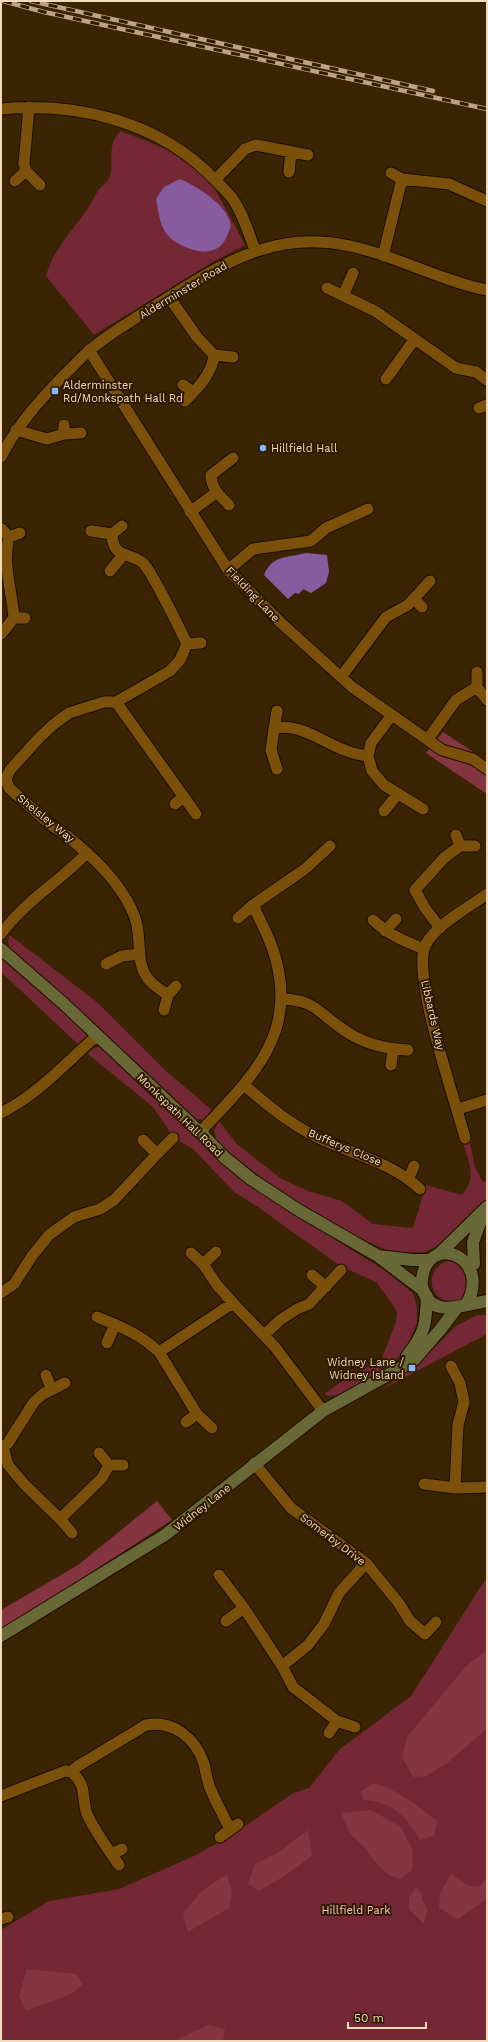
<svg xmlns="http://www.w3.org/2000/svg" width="488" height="2042" viewBox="0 0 488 2042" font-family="'Work Sans',sans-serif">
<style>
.green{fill:#742735}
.forest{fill:#843541}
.water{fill:#875c9e}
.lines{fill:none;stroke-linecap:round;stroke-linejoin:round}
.street-casing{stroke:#1c0f00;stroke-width:13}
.secondary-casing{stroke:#1c0f00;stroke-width:14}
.street{stroke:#7a500b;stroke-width:11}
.secondary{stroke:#696938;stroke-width:12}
.rail-casing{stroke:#bba384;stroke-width:4.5}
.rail{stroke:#301b00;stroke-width:3;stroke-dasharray:9;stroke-linecap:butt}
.poi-dot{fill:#85bbfb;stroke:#301b00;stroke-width:1.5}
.labels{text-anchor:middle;stroke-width:4;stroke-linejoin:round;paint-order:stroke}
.street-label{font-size:11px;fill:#f2dabc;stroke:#301b00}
.poi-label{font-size:11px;fill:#f2dabc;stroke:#301b00;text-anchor:start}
.park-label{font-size:11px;fill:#f2c1c5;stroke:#301b00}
</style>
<rect width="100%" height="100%" fill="#3a2403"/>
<!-- green -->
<path class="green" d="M120,131C150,142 193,157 212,185C224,204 234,225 245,245L211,263L94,335L46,276C52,251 74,229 88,208C92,202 95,195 99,189C102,186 106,183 108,180C117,165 104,149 120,131Z
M10,935L98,1003L167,1072L212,1110L204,1120L196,1119L85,1015L9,947L8,941Z
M1,955L88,1035L87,1040L81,1047L1,972Z
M97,1047H103L291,1212L384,1270L413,1293L417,1307V1323L406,1349L387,1368L338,1395L329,1396L324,1394L341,1382L381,1360L396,1322L397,1312L393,1305L376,1282L340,1266L258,1207L234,1192L193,1149L174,1138L153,1107L88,1054L91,1050Z
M219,1121L236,1143L280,1178L308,1191L342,1201L373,1224L413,1228L426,1185L462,1195C478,1178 468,1159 462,1140L469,1139L475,1167L483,1182L487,1179V1200L469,1219L441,1244L425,1252L394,1253L342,1231L274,1188L225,1149L216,1139L214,1130Z
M451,1260L457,1261L472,1275L462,1300C431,1311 418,1268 451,1260Z
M477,1315H487V1334L381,1390L419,1363L456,1326Z
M487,1577V2041H1V1930L49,1901L119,1889L194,1856L229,1837L293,1793L309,1788L340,1749L411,1696Z"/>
<!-- forest -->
<path class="forest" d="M443,732L487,761V794L426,753Z
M157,1501L172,1520L64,1590L1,1628V1610L78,1565Z
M487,1650V1729L447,1763L426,1776L413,1777L402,1757L407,1737L466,1666Z
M374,1783C400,1791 415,1804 437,1821L434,1836L420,1840C405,1815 392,1801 363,1800L361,1791Z
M371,1810L401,1827L413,1851L412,1870L401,1879L390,1876L374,1861L366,1849L350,1834L341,1813Z
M308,1830L312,1856L286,1875L259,1891L248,1884L255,1864L279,1852Z
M227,1874L232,1893L229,1908L188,1932L183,1913L202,1891Z
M451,1874L467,1885L479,1887L487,1879V1899L458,1919L439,1908L440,1893Z
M416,1886L422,1894V1900L428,1909L424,1924L409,1909V1898Z
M27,1969L76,1974L83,1984L71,1994L26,2011L19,1996Z
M208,2025L225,2029L223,2040L174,2041Z"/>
<!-- water -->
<path class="water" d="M180,179C196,186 225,203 230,222C232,227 229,231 227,236C220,255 199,254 183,246C175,242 167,237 163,228C159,219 158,208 156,199L164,187Z
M306,553L327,555L329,572L326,583L311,593L303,589L299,594L295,593L288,599L264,575C272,555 287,558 306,553Z"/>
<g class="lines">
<defs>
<path id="street" d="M1,109C79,102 160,122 215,180C221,186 227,191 232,198C243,213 248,232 255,250
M26,171L40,185
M289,172L291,152
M391,173L402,179
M215,180L245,149L256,145L308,155
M15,181L26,171L24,164L29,107
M383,256L402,179L449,184L487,201
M327,288L375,311L456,368L476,372L487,380
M343,296L353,273
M169,297L197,337L214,355C212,374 198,388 185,401
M89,350L228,570L280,622L352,687L442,750L473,759L487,769
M214,355L233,357
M386,379L414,340
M183,385L193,392
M479,408L487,405
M16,430L47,439L64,434V425
M64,434L81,433
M1,457C17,425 40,400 65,374C74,366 82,356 91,349C114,330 141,315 166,299C213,269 261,239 319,242C377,244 431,279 487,290
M229,505C220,496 211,488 211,475L233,458
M190,512L217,492
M91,531L112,534
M9,537L20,533
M228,570L253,549L311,541L326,528L368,509
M110,571L123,555
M414,599L422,607
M14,618H25
M1,634L14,618C12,590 2,564 9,537L2,529
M187,644L201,643
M477,672V687
M341,677L386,617L408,605L430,581
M116,702L196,814
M274,729L277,711
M428,739L456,700L477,687L487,700
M368,756L372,771L384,785L423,809
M277,769L271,750L274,729C298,721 325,744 347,751C354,754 361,755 368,756L371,743L392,715
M175,804L183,797
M384,811L397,795
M460,846H475
M87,853C107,871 124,890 134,915C143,935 134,963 149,980C154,986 162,991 168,995L164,1010
M238,918L253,905
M373,920C389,935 404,941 424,949
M440,928L425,908L415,890L444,858L460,846L456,835
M385,931L396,919
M1,934C24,902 60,881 87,853L66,835L51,825L9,788L6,779L10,770L39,738L54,724L69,713L104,702H116L170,671L180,660L187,644C177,623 167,603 156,583C152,577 148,568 143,563C129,551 113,560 112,534L122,526
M106,964L122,956L140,954
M168,995L176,986
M282,999C314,1000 317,1011 341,1028C360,1042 384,1049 408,1050
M391,1065L393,1049
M244,1085C267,1105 291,1125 319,1138C354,1155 391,1162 420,1189
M458,1109L487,1100
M1,1113C37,1095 64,1065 93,1039L99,1038
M203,1135L204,1128C254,1075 299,1032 274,953C269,936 260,921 253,905L305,869L330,846
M465,1138C456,1102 410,972 426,944C437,924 468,908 487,894
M157,1154L173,1138
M409,1178L414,1166
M191,1253L203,1264L217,1285L233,1303L275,1347L323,1411
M203,1264L216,1252
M312,1275L326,1287
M1,1293L14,1284L32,1256L49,1235L74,1217L100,1209L114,1200L157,1154L143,1140
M97,1317C122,1327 140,1334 159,1352
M264,1335L280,1320L297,1309L309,1304L341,1270
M107,1343L115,1324
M451,1366L460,1383L464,1402L458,1425L455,1488
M46,1375L52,1390
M197,1414L212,1428
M186,1422L197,1414L159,1352L233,1303
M3,1447L8,1465L25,1485L60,1519L102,1478L109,1465L99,1453
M3,1447L8,1443L34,1402L43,1394L65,1383
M254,1463L291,1508L366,1563L398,1602L410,1621L425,1634L436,1622
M109,1465H123
M424,1484L455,1488L487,1487
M60,1519L72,1533
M219,1575L244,1608L282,1666
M226,1621L244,1608
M355,1727L337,1721L293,1687L282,1666L308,1645L324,1624L339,1593L366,1563
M329,1733L337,1721
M71,1772C88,1785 81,1798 87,1814C95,1832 108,1849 119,1865
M1,1796L65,1771L71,1772L78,1766L146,1725C173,1720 196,1738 204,1764C206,1772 207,1780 210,1788C216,1802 223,1815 230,1829
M220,1837L238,1824
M112,1854L122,1849
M1,1919L8,1917"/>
<path id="secondary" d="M1,949L64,1004L203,1135L224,1157L251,1179L300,1211L378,1256L424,1291
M438,1255L487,1207
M378,1256L412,1260H430
M474,1264L473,1242L484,1212
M466,1305C488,1268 451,1240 430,1260C424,1266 421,1278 422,1286C429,1321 466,1304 487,1301
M407,1356C425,1333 426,1325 427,1296
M1,1636L165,1535L323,1411L413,1361L440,1330L456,1309"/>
</defs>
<!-- street casing -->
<use href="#street" class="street-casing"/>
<!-- secondary casing -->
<use href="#secondary" class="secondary-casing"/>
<!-- street -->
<use href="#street" class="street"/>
<!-- secondary -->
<use href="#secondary" class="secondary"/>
<defs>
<path id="rail" d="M3,1L44,12L487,109
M31,1L433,91"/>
</defs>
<!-- rail casing -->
<use href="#rail" class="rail-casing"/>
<!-- rail -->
<use href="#rail" class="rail"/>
</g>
<!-- markers -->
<g class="poi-dot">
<rect x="51" y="387" width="8" height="8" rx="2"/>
<circle cx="263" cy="448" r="4"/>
<rect x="408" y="1364" width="8" height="8" rx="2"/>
</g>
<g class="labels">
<!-- street labels -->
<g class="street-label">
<text transform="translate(183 290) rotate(-31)" y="4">Alderminster Road</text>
<text transform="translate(253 594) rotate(46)" y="4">Fielding Lane</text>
<text transform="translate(46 818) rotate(39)" y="4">Shelsley Way</text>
<text transform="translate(433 1015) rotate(77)" y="4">Libbards Way</text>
<text transform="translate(180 1115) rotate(44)" y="4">Monkspath Hall Road</text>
<text transform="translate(345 1147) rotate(23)" y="4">Bufferys Close</text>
<text transform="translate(202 1507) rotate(-38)" y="4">Widney Lane</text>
<text transform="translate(333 1539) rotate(37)" y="4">Somerby Drive</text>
</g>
<!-- poi labels -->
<g class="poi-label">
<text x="63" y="389">Alderminster<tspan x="63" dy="13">Rd/Monkspath Hall Rd</tspan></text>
<text x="271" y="452">Hillfield Hall</text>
<text x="404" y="1366" text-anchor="end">Widney Lane /<tspan x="404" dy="13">Widney Island</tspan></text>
</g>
<!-- park labels -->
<g class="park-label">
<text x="356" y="1914">Hillfield Park</text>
</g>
</g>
<!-- border -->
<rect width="488" height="2042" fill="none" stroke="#f2dabc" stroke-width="4"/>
<!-- scale -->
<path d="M348 2022v6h78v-6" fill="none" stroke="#f2dabc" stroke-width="2"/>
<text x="354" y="2022" font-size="12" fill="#f2dabc" stroke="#301b00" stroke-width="3" paint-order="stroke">50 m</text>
</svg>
